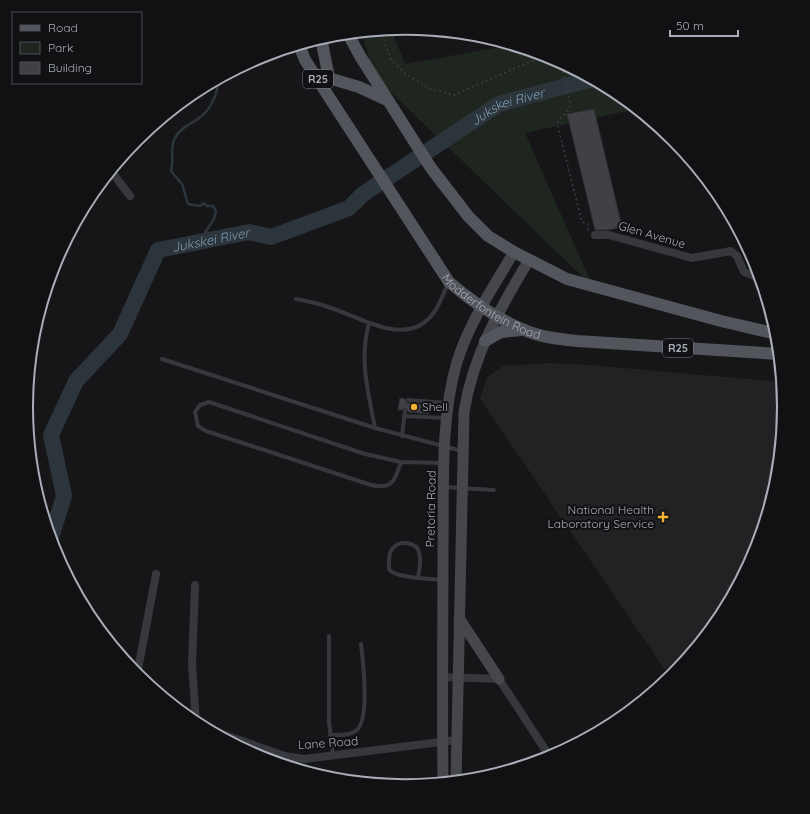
<svg xmlns="http://www.w3.org/2000/svg" width="810" height="814" viewBox="0 0 810 814" font-family="Quicksand,sans-serif">
<style>
.built{fill:#222225}
.green{fill:#1e261f}
.lines{fill:none;stroke-linecap:round;stroke-linejoin:round}
.stream{stroke:#2c353c;stroke-width:2.5}
.river{stroke:#2c353c;stroke-width:16}
.building{fill:#404145;stroke:#303034}
.path{stroke:#3d3f44;stroke-width:1.5;stroke-dasharray:2 3;stroke-linecap:butt}
.service{stroke:#37383d;stroke-width:4}
.minor{stroke:#37383d;stroke-width:8}
.secondary{stroke:#45474d;stroke-width:11}
.primary{stroke:#53555c;stroke-width:12}
.poi-dot{fill:#f2b134;stroke:#111113;stroke-width:1.5}
.labels{text-anchor:middle;stroke-width:4;stroke-linejoin:round;paint-order:stroke}
.shield{fill:#111113;stroke:#7b7e86;stroke-width:1}
.shield-label{font-size:11px;font-weight:bold;fill:#a8adb8}
.street-label{font-size:12px;fill:#a8adb8;stroke:#111113}
.poi-label{font-size:12px;fill:#a8adb8;stroke:#111113;text-anchor:start}
.water-label{font-size:13px;font-style:italic;fill:#7f9bb3;stroke:#111113}
.rim{fill:none;stroke:#a8adb8;stroke-width:2}
</style>
<rect width="100%" height="100%" fill="#161618"/>
<!-- built -->
<path class="built" d="M547,363L591,365L782,382L784,407L777,481L755,552L720,618L670,677L480,399L487,377L503,366Z"/>
<!-- green -->
<path class="green" d="M391,29L405,64L511,45L550,57L616,92L636,109L525,133L593,287L374,76L362,32Z"/>
<g class="lines">
<!-- stream -->
<path class="stream" d="M199,242L214,219L216,211L213,206H207L204,203L200,206L188,204L182,184L171,171C174,161 170,150 174,140C180,126 195,123 204,114C211,107 220,90 217,80"/>
<!-- river -->
<path class="river" id="s1" d="M51,538L64,496L51,435L76,381L120,334L158,250L249,232L271,237L349,208L363,194L499,104L592,79"/>
</g>
<!-- building -->
<path class="building" d="M594,109L622,227L608,230H595L567,114Z
M400,398L405,399L407,403L430,405L428,414L408,412L406,408L402,410H398Z"/>
<g class="lines">
<!-- path -->
<path class="path" d="M380,30L392,61L407,75L431,89L454,95L545,55
M555,59L562,68L570,103V108L557,123L582,222L588,224V232"/>
<!-- service -->
<path class="service" d="M296,299C308,301 320,304 331,308C357,316 396,341 422,324C436,315 442,298 448,283
M369,323C359,360 368,391 375,428
M162,359L375,428L462,451
M408,400L447,403
M404,416L446,418
M402,436L405,411
M401,462C395,480 393,490 371,485L206,431L198,426L195,412L200,405L209,402L365,454L401,462L443,463
M444,487L494,490
M418,578C419,570 422,560 419,552C416,542 400,540 393,548C388,553 389,562 389,569C394,578 431,579 443,580
M329,636V722L333,755
M330,735C339,735 350,736 357,730C370,718 363,661 361,644"/>
<!-- minor -->
<path class="minor" d="M111,171L130,196
M595,235H609L692,258L731,251L737,256L744,272L760,278
M195,585L192,664L196,723
M137,675L156,574
M443,677L499,679L550,757
M205,728L285,756L304,759L457,740"/>
<!-- secondary -->
<path class="secondary" d="M459,618L499,679
M456,781L464,412C473,355 500,308 529,260
M443,782C442,703 443,625 443,546C444,486 440,420 457,362C469,323 493,287 514,252"/>
<!-- primary -->
<g class="primary">
<path d="M348,34L360,56L431,168L468,216L488,236L514,252L567,279L721,321L777,334"/>
<path d="M321,38L329,78"/>
<path id="s2" d="M299,45L305,60L449,282C470,300 496,318 522,329C539,337 558,339 577,341L779,354"/>
<path d="M315,74L359,87L387,100"/>
<path d="M485,341L501,332L522,330"/>
</g>
</g>
<!-- markers -->
<g class="poi-dot">
<circle cx="414" cy="407" r="4"/>
<path d="M661 511h4v4h4v4h-4v4h-4v-4h-4v-4h4z"/>
</g>
<g class="labels">
<!-- shield labels -->
<g class="shield">
<rect x="303" y="70" width="30" height="18" rx="3"/>
<rect x="663" y="339" width="30" height="18" rx="3"/>
</g>
<g class="shield-label">
<text x="318" y="83">R25</text>
<text x="678" y="352">R25</text>
</g>
<!-- street labels -->
<g class="street-label">
<text transform="translate(652 235) rotate(16)" y="4">Glen Avenue</text>
<text dy="4" stroke="none"><textPath href="#s2" startOffset="330">Modderfontein Road</textPath></text>
<text transform="translate(431 509) rotate(-89)" y="4">Pretoria Road</text>
<text transform="translate(328 743) rotate(-4)" y="4">Lane Road</text>
</g>
<!-- poi labels -->
<g class="poi-label">
<text x="422" y="411">Shell</text>
<text x="654" y="514" text-anchor="end">National Health<tspan x="654" dy="14">Laboratory Service</tspan></text>
</g>
<!-- water labels -->
<g class="water-label">
<text dy="5" stroke="none"><textPath href="#s1" startOffset="711">Jukskei River</textPath></text>
<text dy="5" stroke="none"><textPath href="#s1" startOffset="376">Jukskei River</textPath></text>
</g>
</g>
<!-- crop -->
<path d="M0 0H810V814H0ZM33 407a372 372 0 1 1 744 0a372 372 0 1 1-744 0Z" fill="#111113" fill-rule="evenodd"/>
<path class="rim" d="M33 407a372 372 0 1 1 744 0a372 372 0 1 1-744 0Z"/>
<!-- legend -->
<rect x="12" y="12" width="130" height="72" fill="#111113" stroke="#4d4f55"/>
<rect x="20" y="25" width="20" height="6" fill="#53555c" stroke="#4d4f55"/>
<text x="48" y="32" font-size="12" fill="#a8adb8">Road</text>
<rect x="20" y="42" width="20" height="12" fill="#1e261f" stroke="#4d4f55"/>
<text x="48" y="52" font-size="12" fill="#a8adb8">Park</text>
<rect x="20" y="62" width="20" height="12" fill="#404145" stroke="#4d4f55"/>
<text x="48" y="72" font-size="12" fill="#a8adb8">Building</text>
<!-- scale -->
<path d="M670 30v6h68v-6" fill="none" stroke="#a8adb8" stroke-width="2"/>
<text x="676" y="30" font-size="12" fill="#a8adb8" stroke="#111113" stroke-width="3" paint-order="stroke">50 m</text>
</svg>
